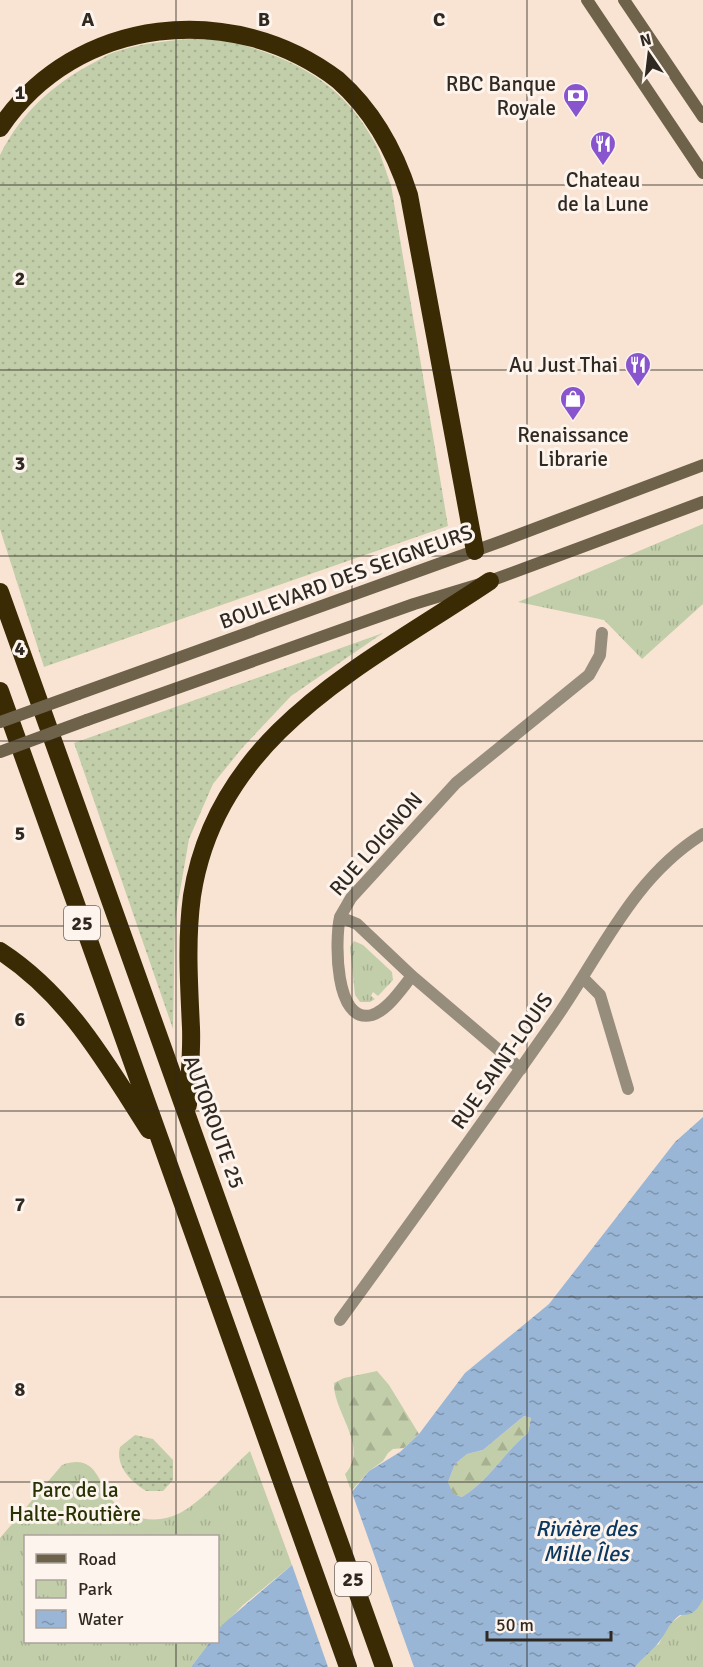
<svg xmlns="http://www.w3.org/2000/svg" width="703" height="1667" viewBox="0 0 703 1667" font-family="Signika,sans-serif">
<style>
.grass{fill:url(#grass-dots)}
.forest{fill:url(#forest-firs)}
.park{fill:url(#park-tufts)}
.water{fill:url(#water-ripples);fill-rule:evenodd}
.pier{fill:#f9e4d3}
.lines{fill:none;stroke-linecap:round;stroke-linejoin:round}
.minor{stroke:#968d7d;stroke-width:12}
.secondary{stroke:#6e624b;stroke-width:12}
.motorway{stroke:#3b2b05;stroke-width:18}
.secondary-bridge{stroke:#6e624b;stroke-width:12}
.grid{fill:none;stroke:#302922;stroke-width:1.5;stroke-opacity:0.55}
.labels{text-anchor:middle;stroke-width:6;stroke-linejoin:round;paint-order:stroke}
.shield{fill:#fcf4ed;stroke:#6d665f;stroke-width:1.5}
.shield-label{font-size:20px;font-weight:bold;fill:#302922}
.poi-label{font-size:21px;fill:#302922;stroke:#fcf4ed;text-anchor:end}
.street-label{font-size:21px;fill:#302922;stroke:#fcf4ed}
.park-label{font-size:21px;fill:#283304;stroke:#fcf4ed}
.water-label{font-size:22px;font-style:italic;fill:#0b3861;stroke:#fcf4ed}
.grid-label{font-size:20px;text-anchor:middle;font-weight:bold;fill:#302922;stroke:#fcf4ed;stroke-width:6;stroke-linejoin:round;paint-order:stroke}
</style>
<defs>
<pattern id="grass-dots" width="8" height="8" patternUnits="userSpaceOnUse" patternTransform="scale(1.5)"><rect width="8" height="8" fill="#c2ceaa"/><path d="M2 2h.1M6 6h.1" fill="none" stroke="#a7b192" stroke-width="1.8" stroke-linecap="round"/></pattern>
<pattern id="forest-firs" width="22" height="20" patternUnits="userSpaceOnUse" patternTransform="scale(1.5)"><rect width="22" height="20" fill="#c2ceaa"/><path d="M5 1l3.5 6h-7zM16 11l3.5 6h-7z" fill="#a7b192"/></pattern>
<pattern id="park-tufts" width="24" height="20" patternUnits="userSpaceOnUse" patternTransform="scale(1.5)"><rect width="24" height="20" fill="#c2ceaa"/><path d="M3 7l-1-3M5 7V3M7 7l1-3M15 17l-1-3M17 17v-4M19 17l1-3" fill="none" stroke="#a7b192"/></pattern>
<pattern id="water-ripples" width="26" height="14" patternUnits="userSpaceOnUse" patternTransform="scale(1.5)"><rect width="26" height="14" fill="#99b6d6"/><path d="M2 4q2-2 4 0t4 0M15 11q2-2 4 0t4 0" fill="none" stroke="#7d94ad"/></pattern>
</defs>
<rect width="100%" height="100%" fill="#f9e4d3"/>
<!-- grass -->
<path class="grass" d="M213,37C281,54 336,74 372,138C381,152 385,170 391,185L448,526L44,667L0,529V155C21,113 52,85 93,63C101,59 109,53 118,51C148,41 181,40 213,37Z
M383,633L291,696L243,747L213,784L189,839L175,920L173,1029L74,743Z
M135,1435L153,1439L173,1460V1480L163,1491H146C131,1482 115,1466 120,1447Z"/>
<!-- forest -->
<path class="forest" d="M377,1371L389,1385L419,1434L404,1448L393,1449L388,1453L383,1461L369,1471L351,1491L345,1474C370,1446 333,1413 334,1383L344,1378Z
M524,1416L531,1418L528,1433C504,1452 489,1481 462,1497L452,1494L448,1482L455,1464L467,1454L483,1450Z"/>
<!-- park -->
<path class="park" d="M703,524V604L642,659L604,620L518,602Z
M354,941L363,945L392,972L393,980L378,996L373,992L371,996L375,999L370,1002H360L355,995L350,947Z
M250,1451L292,1565L243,1605L218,1631V1536H26V1642H210L191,1667H0V1538L62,1465C96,1453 97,1481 112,1500C129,1520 157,1525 180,1513C203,1501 230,1469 250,1451Z
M703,1599V1667H635L649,1649L659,1644L667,1626Z"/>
<!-- water -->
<path class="water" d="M703,1117V1599C698,1609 693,1616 680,1615C667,1625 668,1631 659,1642C654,1649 642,1658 635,1667H191L210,1642H218V1631L222,1625L292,1565L369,1471L400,1452L419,1434L465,1373L549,1304L675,1142ZM524,1416L531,1418L528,1433C504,1452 489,1481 462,1497L453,1494L448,1482L455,1464L467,1454L483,1450Z"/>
<!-- pier -->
<path class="pier" d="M350,1487L414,1667H328L291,1562Z"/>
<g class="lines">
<!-- minor -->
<path class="minor" d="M340,917C335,939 334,1025 372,1015C388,1010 402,988 412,976
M583,978L600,995L628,1089
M521,1069L412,976L357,924L340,917L351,898L456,783L589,675L600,655L602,633
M340,1320C412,1221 484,1121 554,1021C601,954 632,878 703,834"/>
<!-- secondary -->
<path class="secondary" d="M587,0L703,173
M624,0L703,117
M78,694L502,541L703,465
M87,720L414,604L490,581L703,502"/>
<!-- motorway -->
<path class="motorway" d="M0,128C76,15 234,0 338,80C373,111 395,151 409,195L475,551
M0,592L384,1667
M0,691L348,1667
M0,951C68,995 106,1063 149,1130
M188,1105C189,1079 192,1053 191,1028C189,983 186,941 192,896C217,732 367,664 490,581"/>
<!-- secondary-bridge -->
<path class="secondary-bridge" d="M0,722L78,694
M0,752L87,720"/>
</g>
<!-- grid -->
<path class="grid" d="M176,0V1536M352,0V1667M527,0V1667M0,185H703M0,370H703M0,556H703M0,741H703M0,926H703M0,1111H703M0,1297H703M0,1482H703M176,1642V1667"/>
<!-- icons -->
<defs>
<symbol id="bank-pin" viewBox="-11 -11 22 30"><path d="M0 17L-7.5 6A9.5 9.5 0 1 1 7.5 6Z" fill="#8955ce" stroke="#fcf4ed"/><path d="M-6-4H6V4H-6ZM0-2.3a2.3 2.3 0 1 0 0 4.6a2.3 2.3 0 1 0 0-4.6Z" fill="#fff"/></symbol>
<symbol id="restaurant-pin" viewBox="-11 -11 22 30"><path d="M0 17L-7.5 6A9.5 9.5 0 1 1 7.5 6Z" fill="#8955ce" stroke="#fcf4ed"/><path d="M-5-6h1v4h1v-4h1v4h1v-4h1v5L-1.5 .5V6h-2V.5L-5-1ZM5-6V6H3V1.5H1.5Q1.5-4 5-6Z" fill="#fff"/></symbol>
<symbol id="shop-pin" viewBox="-11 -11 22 30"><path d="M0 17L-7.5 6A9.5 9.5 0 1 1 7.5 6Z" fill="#8955ce" stroke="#fcf4ed"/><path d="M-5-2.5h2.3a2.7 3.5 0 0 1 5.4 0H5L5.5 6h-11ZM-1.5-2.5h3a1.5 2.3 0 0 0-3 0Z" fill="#fff"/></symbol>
</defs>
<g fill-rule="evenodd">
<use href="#bank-pin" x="561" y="81" width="30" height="40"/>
<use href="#restaurant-pin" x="588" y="129" width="30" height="40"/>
<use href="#restaurant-pin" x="623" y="350" width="30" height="40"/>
<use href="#shop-pin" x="558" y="384" width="30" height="40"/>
</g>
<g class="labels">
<!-- shield labels -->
<g class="shield">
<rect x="64" y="906" width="36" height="34" rx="4.5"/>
<rect x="335" y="1562" width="36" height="34" rx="4.5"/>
</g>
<g class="shield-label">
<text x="82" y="930">25</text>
<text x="353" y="1586">25</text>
</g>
<!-- poi labels -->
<g class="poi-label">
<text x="556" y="91">RBC Banque<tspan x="556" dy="24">Royale</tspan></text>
<text x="603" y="187" text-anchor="middle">Chateau<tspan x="603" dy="24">de la Lune</tspan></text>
<text x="618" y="372">Au Just Thai</text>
<text x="573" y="442" text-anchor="middle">Renaissance<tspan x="573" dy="24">Librarie</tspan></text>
</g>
<!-- street labels -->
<g class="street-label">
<text transform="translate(346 577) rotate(-20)" y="7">BOULEVARD DES SEIGNEURS</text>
<text transform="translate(376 844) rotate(-49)" y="7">RUE LOIGNON</text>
<text transform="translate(502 1061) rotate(-55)" y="7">RUE SAINT-LOUIS</text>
<text transform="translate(214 1122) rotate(70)" y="7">AUTOROUTE 25</text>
</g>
<!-- park labels -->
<g class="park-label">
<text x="75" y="1497">Parc de la<tspan x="75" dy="24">Halte-Routière</tspan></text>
</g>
<!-- water labels -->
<g class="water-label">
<text x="586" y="1536">Rivière des<tspan x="586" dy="25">Mille Îles</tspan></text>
</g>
</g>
<g class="grid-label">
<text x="88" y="26">A</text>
<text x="264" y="26">B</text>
<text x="439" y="26">C</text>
<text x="20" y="99">1</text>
<text x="20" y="285">2</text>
<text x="20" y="470">3</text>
<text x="20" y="655">4</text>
<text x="20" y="840">5</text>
<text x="20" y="1026">6</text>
<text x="20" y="1211">7</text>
<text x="20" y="1396">8</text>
</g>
<!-- legend -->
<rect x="24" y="1535" width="195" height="108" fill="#fcf4ed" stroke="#aaa39c" stroke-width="1.5"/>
<rect x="36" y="1554" width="30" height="9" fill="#6e624b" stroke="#aaa39c" stroke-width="1.5"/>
<text x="78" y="1565" font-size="18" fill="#302922">Road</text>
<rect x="36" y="1580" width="30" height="18" fill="url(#park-tufts)" stroke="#aaa39c" stroke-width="1.5"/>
<text x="78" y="1595" font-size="18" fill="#302922">Park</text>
<rect x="36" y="1610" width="30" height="18" fill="url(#water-ripples)" stroke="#aaa39c" stroke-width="1.5"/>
<text x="78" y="1625" font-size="18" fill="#302922">Water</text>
<!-- north arrow -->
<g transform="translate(649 54) rotate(346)" stroke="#fcf4ed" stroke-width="4.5" paint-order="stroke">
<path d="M0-4.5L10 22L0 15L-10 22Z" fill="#302922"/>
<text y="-9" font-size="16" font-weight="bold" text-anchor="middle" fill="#302922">N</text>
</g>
<!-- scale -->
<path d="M487 1631v9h124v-9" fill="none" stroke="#302922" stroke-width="3"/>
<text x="496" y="1631" font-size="18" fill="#302922" stroke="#fcf4ed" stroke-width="4.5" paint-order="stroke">50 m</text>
</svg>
